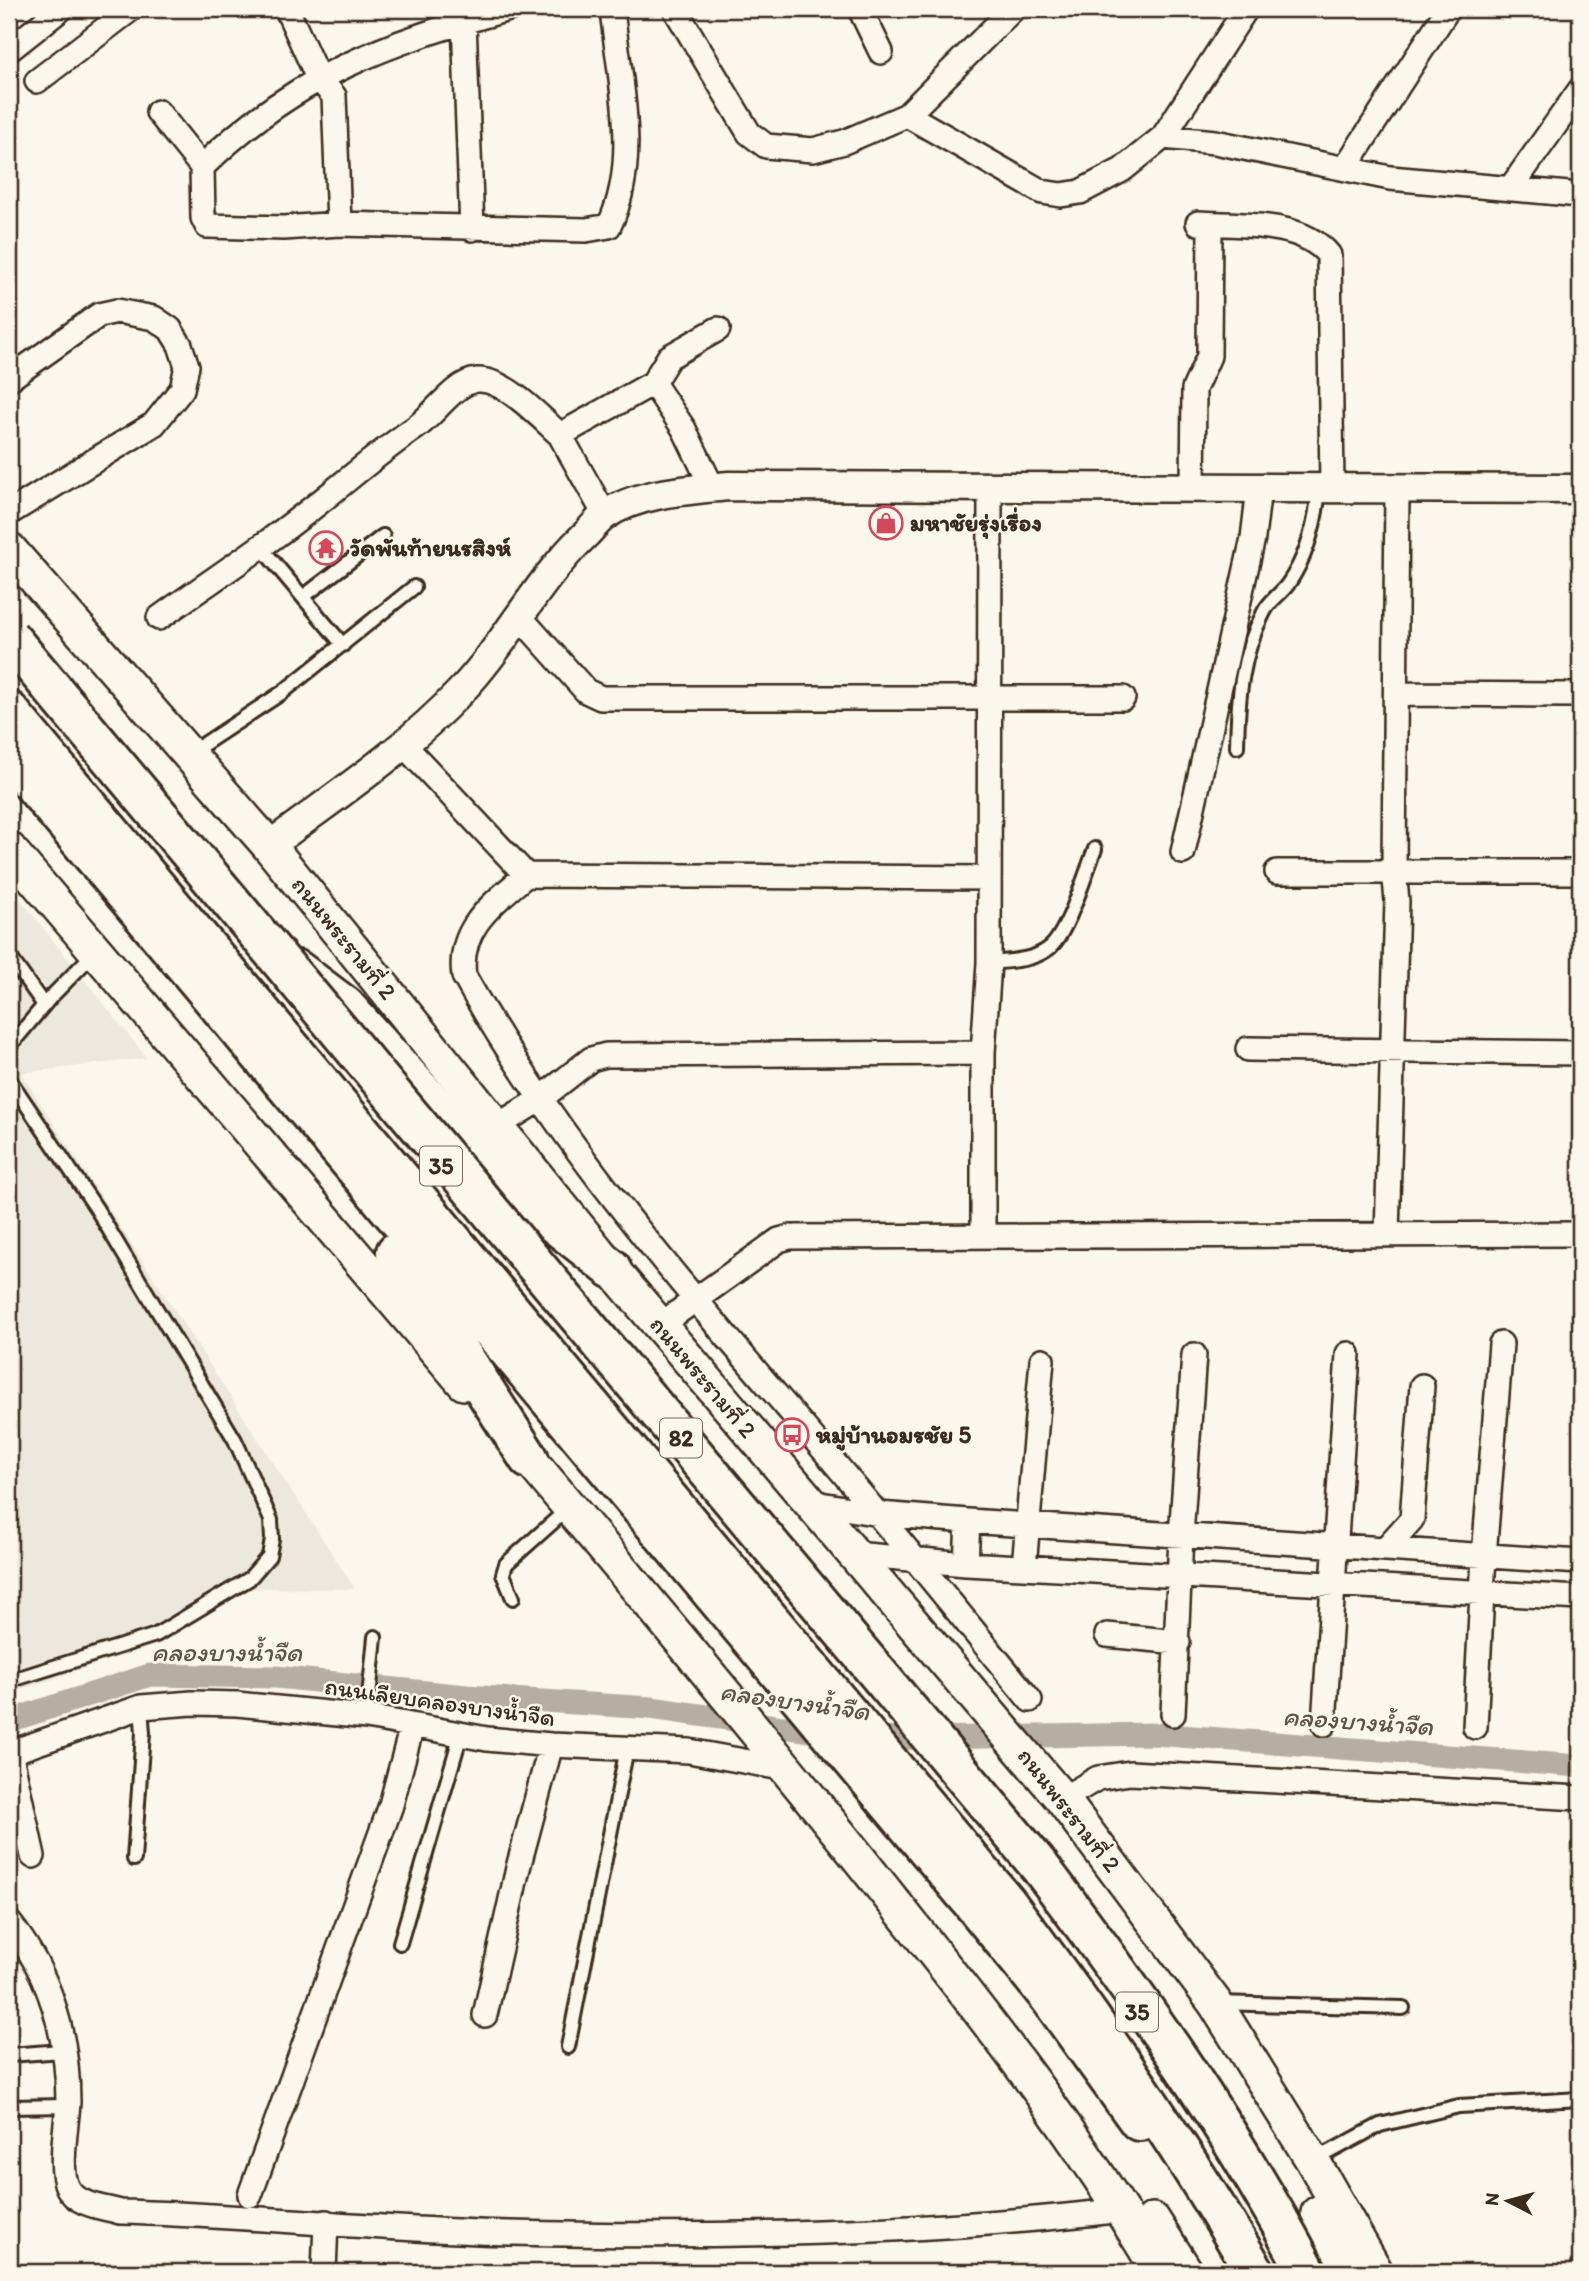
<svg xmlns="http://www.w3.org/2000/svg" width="1589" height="2281" viewBox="0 0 1589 2281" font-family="Itim,'Playpen Sans Thai',sans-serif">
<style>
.built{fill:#ede8dd}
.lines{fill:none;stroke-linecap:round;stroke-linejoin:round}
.canal{stroke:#b6aea2;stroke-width:23}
.service-casing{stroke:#3b2a1e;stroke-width:18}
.minor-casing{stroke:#3b2a1e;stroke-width:28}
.tertiary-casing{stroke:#3b2a1e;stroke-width:33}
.secondary-casing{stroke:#3b2a1e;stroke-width:38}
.trunk-casing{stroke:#3b2a1e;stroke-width:44}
.motorway-casing{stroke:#3b2a1e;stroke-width:44}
.service{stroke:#fbf7ec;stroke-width:12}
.minor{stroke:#fbf7ec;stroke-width:23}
.tertiary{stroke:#fbf7ec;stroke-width:28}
.secondary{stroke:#fbf7ec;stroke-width:33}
.trunk{stroke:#fbf7ec;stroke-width:38}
.motorway{stroke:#fbf7ec;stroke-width:38}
.motorway-bridge-casing{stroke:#3b2a1e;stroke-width:44;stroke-linecap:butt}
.motorway-bridge{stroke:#fbf7ec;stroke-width:38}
.labels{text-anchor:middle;stroke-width:5;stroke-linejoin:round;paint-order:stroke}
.shield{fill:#fbf7ec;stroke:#75685c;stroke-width:2}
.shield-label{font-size:23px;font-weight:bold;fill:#3b2a1e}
.poi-label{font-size:24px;font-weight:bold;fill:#3b2a1e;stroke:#fbf7ec;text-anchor:start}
.street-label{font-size:24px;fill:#3b2a1e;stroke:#fbf7ec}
.water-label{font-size:26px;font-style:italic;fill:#605246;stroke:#fbf7ec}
</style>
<rect width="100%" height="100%" fill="#fbf7ec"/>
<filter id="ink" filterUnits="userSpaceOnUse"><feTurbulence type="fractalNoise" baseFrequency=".0143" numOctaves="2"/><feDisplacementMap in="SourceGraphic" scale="14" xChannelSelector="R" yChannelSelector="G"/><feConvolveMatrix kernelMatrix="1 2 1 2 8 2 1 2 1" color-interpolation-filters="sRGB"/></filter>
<g filter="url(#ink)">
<!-- built -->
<path class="built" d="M9,885L147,1058L21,1073L355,1589L245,1588L165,1640L9,1694Z"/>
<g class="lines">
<!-- canal -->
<path class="canal" d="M9,1721L150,1675L276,1677L466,1696L651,1708L832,1734
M866,1739L1154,1734L1580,1766"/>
<defs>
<path id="service" d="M260,546L343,645
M303,597L383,536
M1237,747C1238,699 1241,655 1264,612C1269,601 1281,594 1288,584C1308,555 1316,522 1319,488
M189,754L283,692L414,587
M9,956L44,1005
M989,963C1008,961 1032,961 1048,949C1067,936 1086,872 1095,849
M9,1047L50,998L95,952
M9,1079L96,1208L235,1440L271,1520L272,1539L269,1556L249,1579L156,1635L9,1681
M513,1598L503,1574L506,1564L570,1507
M367,1717L375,1637
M134,1859L143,1733L141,1707
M400,1943L461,1734
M1218,2003L1403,2008
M568,2047L627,1748
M9,2055L62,2051
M9,2107L67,2106
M1313,2161L1380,2125L1459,2106L1580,2099"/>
<path id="minor" d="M461,9L464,21L472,229
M675,9L749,133L766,146L813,150L844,142L907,115L1013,9
M860,9L881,52
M289,14L318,78L334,96L339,224
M9,50L61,9
M37,81L131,9
M158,112L202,167L203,218L207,226L284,228L339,224L586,230L609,226C641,160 619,79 612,9
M907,115L1042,192L1061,195L1080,192L1122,170L1163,137L1246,9
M1163,137L1215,142L1390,178L1580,195
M202,167C294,76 388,42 509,9
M1345,168L1448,9
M1510,189L1580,90
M1198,223C1240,226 1300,220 1329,255L1332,488
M9,379L99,315L117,311L154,318L170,329L180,345L187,366L182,389L154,424L9,513
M653,383L669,357L718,329
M560,435L605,515
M1193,487L1194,389L1209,356L1210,224
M520,617L586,691L601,698H1123
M159,618C206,584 256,552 302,516C340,487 375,455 415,428C434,415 455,382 477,380C504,378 541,418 560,435L653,383L684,429L712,487
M1396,694L1580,695
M403,744L526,875L989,878
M1183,852L1253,538L1259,488
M1277,872H1580
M526,875C494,903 457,928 464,976C554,1137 677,1279 797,1419C877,1511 953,1606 1030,1700
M1248,1049L1580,1053
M497,1126L539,1100L591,1059L606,1055L983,1053
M983,1234V1053L989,963L990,487
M1387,1234L1397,901L1394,870L1397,488
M660,1325L779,1240L790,1237L1580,1234
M809,1502L879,1514L968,1521L1580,1562
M1385,1549L1412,1519L1422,1386
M854,1554L966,1564L1580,1598
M966,1564L968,1521
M1024,1567L1042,1360
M1107,1635L1178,1642
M1173,1714L1181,1536L1194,1355
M1324,1724L1348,1354
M1475,1727L1484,1556L1501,1344
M10,1752L33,1856
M9,1753L141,1707L192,1703L237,1704L367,1717L487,1739L551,1745L689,1751L787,1769
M1062,1799L1098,1778L1130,1773L1580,1798
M9,1922C50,1973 68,2036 68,2102C67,2124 58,2169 68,2188C76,2205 103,2207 120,2212C250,2215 380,2230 510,2233C713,2238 920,2234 1122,2210
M485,2015L518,1868L551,1745
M250,2195L391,1805L412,1726
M324,2272L326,2222"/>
<path id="tertiary" d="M269,846C334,797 404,751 460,692C506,644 535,584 582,538C590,531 597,521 605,515C639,492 689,490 729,486L1580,489"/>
<path id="secondary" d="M9,549L269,846L611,1268L1062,1799L1215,2003L1313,2161L1376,2272
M9,849L464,1383
M513,1440C637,1587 761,1735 881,1886C981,2011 1077,2133 1159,2272
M1318,2213L1349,2272
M1153,2220L1186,2272"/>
<path id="trunk" d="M9,756L971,1901L1050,1998L1139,2121
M297,970L345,1006L508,1187L611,1268
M396,1252L529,1459"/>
<path id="motorway" d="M9,711L1006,1902C1097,2023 1178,2141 1255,2272"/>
</defs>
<!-- service casing -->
<use href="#service" class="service-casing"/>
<!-- minor casing -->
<use href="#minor" class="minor-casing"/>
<!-- tertiary casing -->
<use href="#tertiary" class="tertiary-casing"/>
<!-- secondary casing -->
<use href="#secondary" class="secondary-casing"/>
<!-- trunk casing -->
<use href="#trunk" class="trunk-casing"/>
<!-- motorway casing -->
<use href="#motorway" class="motorway-casing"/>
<!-- service -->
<use href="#service" class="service"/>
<!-- minor -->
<use href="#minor" class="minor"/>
<!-- tertiary -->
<use href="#tertiary" class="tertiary"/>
<!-- secondary -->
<use href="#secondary" class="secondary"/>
<!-- trunk -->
<use href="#trunk" class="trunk"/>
<!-- motorway -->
<use href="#motorway" class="motorway"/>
<defs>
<path id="motorway-bridge" d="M9,637L1040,1867C1138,1996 1232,2129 1307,2272"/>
</defs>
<!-- motorway-bridge casing -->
<use href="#motorway-bridge" class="motorway-bridge-casing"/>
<!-- motorway-bridge -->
<use href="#motorway-bridge" class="motorway-bridge"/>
</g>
</g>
<!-- icons -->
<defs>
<symbol id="shop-ring" viewBox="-11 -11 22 22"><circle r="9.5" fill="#fbf7ec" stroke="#d1495b" stroke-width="1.5"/><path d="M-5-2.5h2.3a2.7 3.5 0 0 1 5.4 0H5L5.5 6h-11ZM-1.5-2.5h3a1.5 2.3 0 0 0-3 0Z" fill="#d1495b"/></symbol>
<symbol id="temple-ring" viewBox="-11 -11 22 22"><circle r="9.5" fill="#fbf7ec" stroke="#d1495b" stroke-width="1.5"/><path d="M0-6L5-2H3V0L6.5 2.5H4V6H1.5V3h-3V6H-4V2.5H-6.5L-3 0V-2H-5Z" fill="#d1495b"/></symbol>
<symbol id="bus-ring" viewBox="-11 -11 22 22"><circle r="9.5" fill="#fbf7ec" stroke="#d1495b" stroke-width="1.5"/><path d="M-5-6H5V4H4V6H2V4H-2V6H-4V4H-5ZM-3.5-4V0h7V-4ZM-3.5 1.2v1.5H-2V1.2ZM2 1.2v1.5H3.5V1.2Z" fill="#d1495b"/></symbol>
</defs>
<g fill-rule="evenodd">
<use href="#shop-ring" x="867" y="504" width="38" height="38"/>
<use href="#temple-ring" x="307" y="529" width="38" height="38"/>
<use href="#bus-ring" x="773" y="1416" width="38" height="38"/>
</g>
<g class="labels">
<!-- shield labels -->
<g class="shield">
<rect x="420" y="1146.5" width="42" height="39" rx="5"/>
<rect x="660" y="1418.5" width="42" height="39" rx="5"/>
<rect x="1116" y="1992.5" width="42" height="39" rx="5"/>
</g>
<g class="shield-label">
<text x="441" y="1174">35</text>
<text x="681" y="1446">82</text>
<text x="1137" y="2020">35</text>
</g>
<!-- poi labels -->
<g class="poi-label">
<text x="910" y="531">มหาชัยรุ่งเรื่อง</text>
<text x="350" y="556">วัดพันท้ายนรสิงห์</text>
<text x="816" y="1443">หมู่บ้านอมรชัย 5</text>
</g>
<!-- street labels -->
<g class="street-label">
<text transform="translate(344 938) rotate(51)" y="8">ถนนพระรามที่ 2</text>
<text transform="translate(703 1377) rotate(50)" y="8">ถนนพระรามที่ 2</text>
<text transform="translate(440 1702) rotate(8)" y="8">ถนนเลียบคลองบางน้ำจืด</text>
<text transform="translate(1069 1810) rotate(52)" y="8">ถนนพระรามที่ 2</text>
</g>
<!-- water labels -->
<g class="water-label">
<text x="227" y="1661">คลองบางน้ำจืด</text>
<text transform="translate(795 1701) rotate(8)" y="9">คลองบางน้ำจืด</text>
<text transform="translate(1358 1721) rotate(4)" y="9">คลองบางน้ำจืด</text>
</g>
</g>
<!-- margin -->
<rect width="1589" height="2281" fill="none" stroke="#fbf7ec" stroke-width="35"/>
<rect x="18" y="18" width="1554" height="2246" fill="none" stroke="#3b2a1e" stroke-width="2.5" filter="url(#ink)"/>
<!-- north arrow -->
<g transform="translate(1508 2201) rotate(276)" stroke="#fbf7ec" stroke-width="5" paint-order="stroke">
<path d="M0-5L12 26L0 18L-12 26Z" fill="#3b2a1e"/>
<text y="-10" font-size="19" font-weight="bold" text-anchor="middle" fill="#3b2a1e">N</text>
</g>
</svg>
